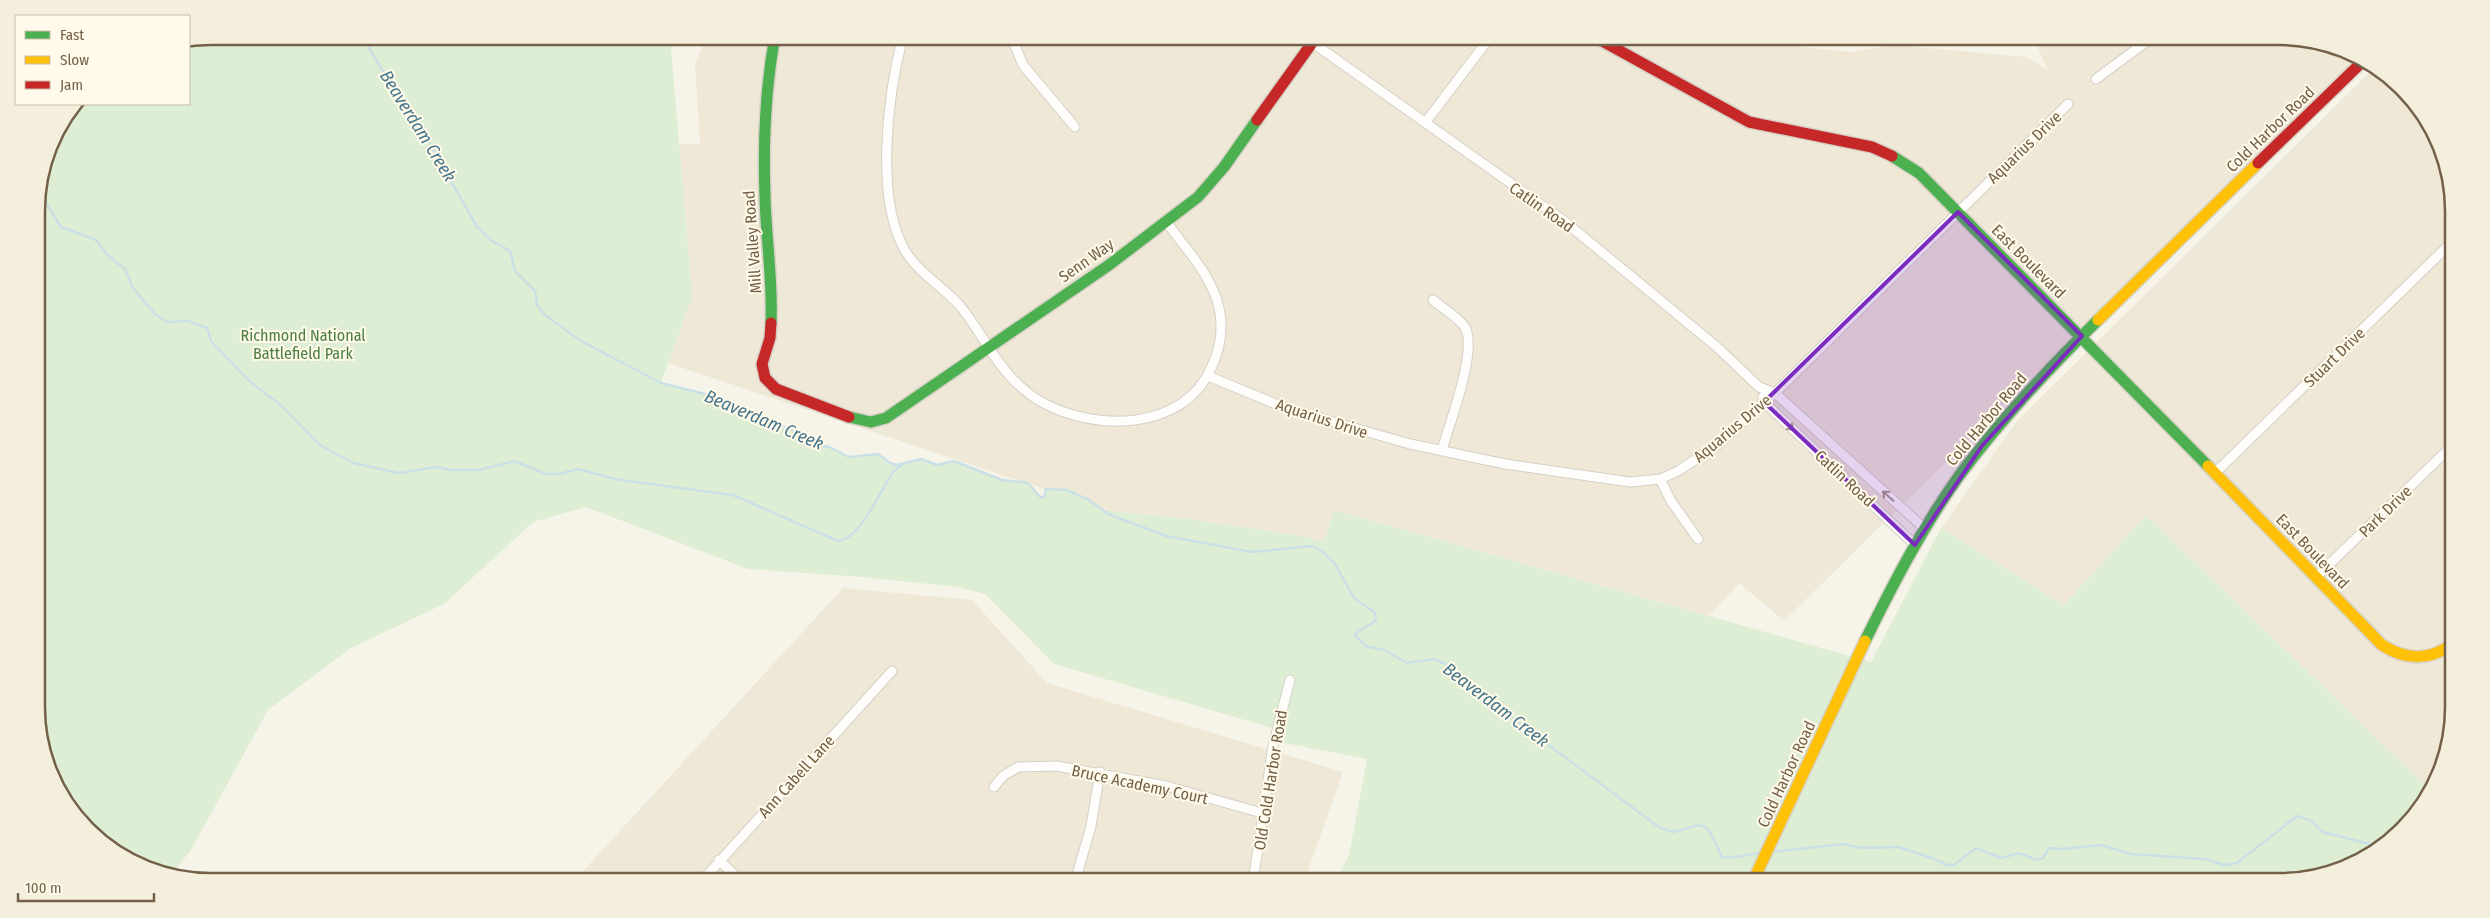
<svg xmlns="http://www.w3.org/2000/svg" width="2490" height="918" viewBox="0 0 2490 918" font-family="'Fira Sans Condensed',sans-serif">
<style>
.residential{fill:#efe8d6}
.green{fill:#deeed4}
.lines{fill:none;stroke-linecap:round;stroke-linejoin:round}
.stream{stroke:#cbe0e6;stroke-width:2.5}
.street-casing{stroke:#d4d0c6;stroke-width:11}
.fast-casing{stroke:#d6d1c7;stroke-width:14}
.slow-casing{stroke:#d6d1c7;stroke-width:14}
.jam-casing{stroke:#d6d1c7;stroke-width:14}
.street{stroke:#fefdfc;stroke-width:9}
.fast{stroke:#4caf50;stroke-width:11}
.slow{stroke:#ffc107;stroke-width:11}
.jam{stroke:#c62828;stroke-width:11}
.oneway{stroke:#a49788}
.marked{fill:#7b2cbf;fill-opacity:0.2;stroke:#7b2cbf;stroke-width:4;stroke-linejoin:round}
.labels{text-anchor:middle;stroke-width:4;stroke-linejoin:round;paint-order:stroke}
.street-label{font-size:16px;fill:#746049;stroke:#fffae9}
.park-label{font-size:16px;fill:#4b7f44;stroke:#fffae9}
.water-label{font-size:18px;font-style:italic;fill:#46768e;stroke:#fffae9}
.rim{fill:none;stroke:#746049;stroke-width:2.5}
</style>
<rect width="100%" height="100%" fill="#f6f4e9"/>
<!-- residential -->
<path class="residential" d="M706,36H1762L1776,44L1850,52L1893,45L2027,57L2048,71L2033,36H2279L2335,45L2356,59L1784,621L1739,583L1709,616L1334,510L1324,542L1307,537L1190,519L1110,511L668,363L690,303H693L679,144H700L695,64Z
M1842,36H1880L1878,43Z
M2372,70L2411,96L2436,134L2452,188L2454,707L2445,763L2431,791L2146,515L2064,605L1941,528L2017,421Z
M843,588L972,600L1047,683L1343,772L1304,882H573Z"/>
<!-- green -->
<path class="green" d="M211,36H670L693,304L690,303L661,383L713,396L731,405L744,415L756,416L792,430L805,436L815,445L829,447L849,457L878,454L890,463L897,465L921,459L937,465L954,461L1002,480L1028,483L1040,497H1044L1046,489L1067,490L1089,500L1102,510L1190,519L1307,537L1324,542L1334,510L1871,662L1941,528L2064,605L2146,515L2431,791C2413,827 2374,858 2336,872C2322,877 2305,878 2291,881L1336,882L1349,855L1367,759L1279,742L1272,728L1054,664L985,594L957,587L862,577L748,569L586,507L533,522L444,604L351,648L268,710L191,850L171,875L155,873L80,823L40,741L37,199L54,133L77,104H189V41Z"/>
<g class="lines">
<!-- stream -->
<path class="stream" d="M362,36L397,95L403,99L412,119L422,125L428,140L477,227L492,241L510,251L515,271L535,291L537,305L545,315L581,341L661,383L713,396L731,405L744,415L756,416L792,430L805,436L815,445L829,447L849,457L878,454L890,463L897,465L921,459L937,465L954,461L1002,480L1028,483L1040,497H1044L1046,489L1067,490L1089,500L1108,514L1166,536L1252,552L1312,546L1322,551L1335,564L1354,598L1375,613L1376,620C1369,627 1360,627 1355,635L1365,646L1384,650L1407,663L1433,659L1446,664L1460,679L1660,828L1673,832L1699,825L1705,827L1710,832L1722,857L1728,858L1761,853
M37,198L46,203L61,227L96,240L107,255L125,269L133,288L155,314L167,322L188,321L207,328L211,341L248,380L283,407L320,445L353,463L399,473L437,467L450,470H479L515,461L545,474H559L578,469L620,480L733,495L838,541C860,539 881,490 893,472L902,465
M1771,852L1843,844L1862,848L1898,847L1932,858L1947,865H1954L1976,848L2001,858L2019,853L2037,860L2043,858L2049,848L2062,849L2101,845L2131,854L2205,859L2224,865L2237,863L2297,816L2310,820L2323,832L2373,845L2379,849"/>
<defs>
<path id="street" d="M903,36C888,93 874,200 906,252C920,275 944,287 961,307C988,341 999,375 1038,400C1092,432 1184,433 1212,366C1220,349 1223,332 1220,313C1215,279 1186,249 1167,223
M1011,36L1023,65L1075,127
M1313,43L1564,221L1717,347L1759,387L1775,393L1924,528
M2096,79L2154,36
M1425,123L1491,36
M1433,300C1440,306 1460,319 1465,327C1478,351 1449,424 1442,450
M1208,376L1288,409L1410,444L1505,464L1630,482L1660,479L1678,471L1716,446L1775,393L2068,104
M1763,397L1764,402L1915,545
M2215,473L2452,242
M1660,479L1671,501L1698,539
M2316,577L2453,445
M994,787L1003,776L1018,767L1057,766L1166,786L1262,813
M719,860L742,882
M701,882L892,671
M1075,882L1091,826L1100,772
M1253,882L1273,746L1290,680"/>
<path id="fast" d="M1892,156L1919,173L2208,466
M771,323C773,281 766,239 765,197C763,142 765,90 775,36
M849,417L871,422L886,418L1109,265L1198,197L1224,167L1257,120
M1865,641C1893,584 1922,528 1959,476C1998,423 2051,366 2098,320"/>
<path id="slow" d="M2098,320L2258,163
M2208,466L2382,645C2407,661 2430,661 2454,643
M1753,881L1865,641"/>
<path id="jam" d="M1593,36L1749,122L1872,147L1892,156
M1257,120L1317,36
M2258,163L2361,63
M771,323L770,338L762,364L765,378L776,389L849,417"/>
</defs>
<!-- street casing -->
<use href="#street" class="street-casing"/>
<!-- fast casing -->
<use href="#fast" class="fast-casing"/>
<!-- slow casing -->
<use href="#slow" class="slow-casing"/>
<!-- jam casing -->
<use href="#jam" class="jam-casing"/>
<!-- street -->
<use href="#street" class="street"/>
<!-- fast -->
<use href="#fast" class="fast"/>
<!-- slow -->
<use href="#slow" class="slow"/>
<!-- jam -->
<use href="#jam" class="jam"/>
</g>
<!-- one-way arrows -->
<defs><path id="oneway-shaft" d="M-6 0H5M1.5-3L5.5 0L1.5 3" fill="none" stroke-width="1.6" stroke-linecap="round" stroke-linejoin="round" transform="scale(1.25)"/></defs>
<g class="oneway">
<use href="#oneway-shaft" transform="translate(1788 425) rotate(43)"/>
<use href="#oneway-shaft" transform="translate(1888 496) rotate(-138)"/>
</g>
<!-- marked area -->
<path class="marked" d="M1958,212L2082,336L1982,446L1915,545L1764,402Z"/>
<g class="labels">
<!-- street labels -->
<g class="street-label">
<text transform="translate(2270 129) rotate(-44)" y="6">Cold Harbor Road</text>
<text transform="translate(2024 147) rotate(-44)" y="6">Aquarius Drive</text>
<text transform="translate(1542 207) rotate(35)" y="6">Catlin Road</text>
<text transform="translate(752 242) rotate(-94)" y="6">Mill Valley Road</text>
<text transform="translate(1086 260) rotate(-35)" y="6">Senn Way</text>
<text transform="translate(2029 261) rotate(45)" y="6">East Boulevard</text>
<text transform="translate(2334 357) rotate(-44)" y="6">Stuart Drive</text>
<text transform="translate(1322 418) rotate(18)" y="6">Aquarius Drive</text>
<text transform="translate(1986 419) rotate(-50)" y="6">Cold Harbor Road</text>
<text transform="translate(1732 428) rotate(-40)" y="6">Aquarius Drive</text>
<text transform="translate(1845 478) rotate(43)" y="6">Catlin Road</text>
<text transform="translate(2385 511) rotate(-44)" y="6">Park Drive</text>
<text transform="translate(2313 551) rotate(46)" y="6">East Boulevard</text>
<text transform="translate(1786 774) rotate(-65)" y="6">Cold Harbor Road</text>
<text transform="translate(796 776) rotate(-48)" y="6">Ann Cabell Lane</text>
<text transform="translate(1270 780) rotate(-81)" y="6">Old Cold Harbor Road</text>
<text transform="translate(1140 784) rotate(12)" y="6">Bruce Academy Court</text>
</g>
<!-- park labels -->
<g class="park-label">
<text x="303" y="341">Richmond National<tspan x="303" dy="18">Battlefield Park</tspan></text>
</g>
<!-- water labels -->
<g class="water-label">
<text transform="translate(418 126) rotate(58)" y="6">Beaverdam Creek</text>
<text transform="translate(764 420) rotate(23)" y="6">Beaverdam Creek</text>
<text transform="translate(1496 705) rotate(37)" y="6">Beaverdam Creek</text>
</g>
</g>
<!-- crop -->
<path d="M0 0H2490V918H0ZM211 45H2279A166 166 0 0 1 2445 211V707A166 166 0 0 1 2279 873H211A166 166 0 0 1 45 707V211A166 166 0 0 1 211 45Z" fill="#f4eedc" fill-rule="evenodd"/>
<path class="rim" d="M211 45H2279A166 166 0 0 1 2445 211V707A166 166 0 0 1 2279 873H211A166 166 0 0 1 45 707V211A166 166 0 0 1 211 45Z"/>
<!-- legend -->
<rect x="15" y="15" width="175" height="90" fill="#fffae9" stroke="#c7bca9"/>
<rect x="25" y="31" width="25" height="8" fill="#4caf50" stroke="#c7bca9"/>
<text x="60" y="40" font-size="15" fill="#746049">Fast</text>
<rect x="25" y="56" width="25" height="8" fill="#ffc107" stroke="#c7bca9"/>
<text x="60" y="65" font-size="15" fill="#746049">Slow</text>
<rect x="25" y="81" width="25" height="8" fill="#c62828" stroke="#c7bca9"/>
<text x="60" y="90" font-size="15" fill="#746049">Jam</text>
<!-- scale -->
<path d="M18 893v8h136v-8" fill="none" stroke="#746049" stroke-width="2.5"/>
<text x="25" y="893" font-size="15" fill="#746049" stroke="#fffae9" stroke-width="4" paint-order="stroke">100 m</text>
</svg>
